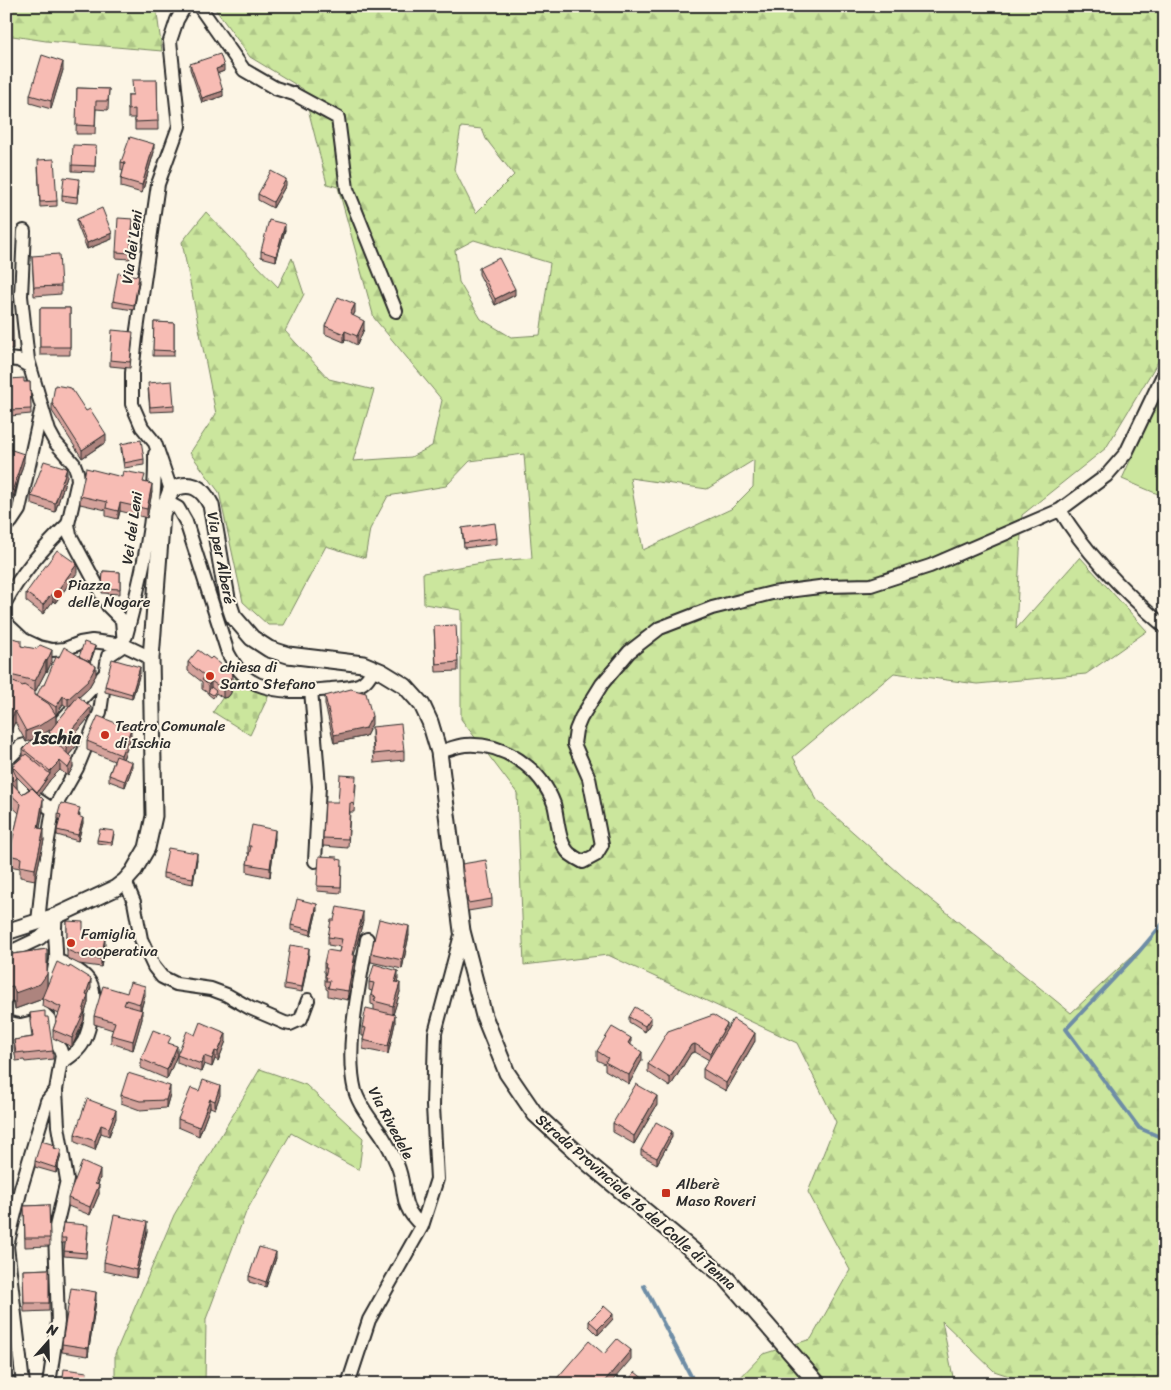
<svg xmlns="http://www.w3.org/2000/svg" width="1171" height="1390" viewBox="0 0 1171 1390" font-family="Sriracha,sans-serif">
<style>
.forest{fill:url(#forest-firs);stroke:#7b8864;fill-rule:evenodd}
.cemetery{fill:url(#cemetery-stones);stroke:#7b8864}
.pitch{fill:#cbe69d;stroke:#7b8864}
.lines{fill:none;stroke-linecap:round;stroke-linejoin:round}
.stream{stroke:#6e8da6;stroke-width:4}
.minor-casing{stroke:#2b2b2b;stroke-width:16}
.tertiary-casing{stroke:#2b2b2b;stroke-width:19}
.minor{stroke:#fcf5e5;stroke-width:12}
.tertiary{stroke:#fcf5e5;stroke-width:15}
.wall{fill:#d4a29b;stroke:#2b2b2b;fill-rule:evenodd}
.shaded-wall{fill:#ad847e;stroke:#2b2b2b}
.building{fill:#f7bcb4;stroke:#2b2b2b}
.poi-dot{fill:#c8321e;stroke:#fcf5e5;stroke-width:2}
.labels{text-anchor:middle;stroke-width:4;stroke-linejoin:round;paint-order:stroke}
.street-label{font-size:15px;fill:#2b2b2b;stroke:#fcf5e5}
.poi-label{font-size:15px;fill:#2b2b2b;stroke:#fcf5e5;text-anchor:start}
.quarter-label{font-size:18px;font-weight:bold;fill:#2b2b2b;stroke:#fcf5e5}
</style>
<defs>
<pattern id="forest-firs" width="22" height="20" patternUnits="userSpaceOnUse" patternTransform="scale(1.25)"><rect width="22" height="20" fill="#cbe69d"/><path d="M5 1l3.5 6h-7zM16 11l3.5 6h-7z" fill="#aec587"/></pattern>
<pattern id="cemetery-stones" width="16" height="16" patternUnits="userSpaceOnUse" patternTransform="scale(1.25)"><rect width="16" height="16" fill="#cbe69d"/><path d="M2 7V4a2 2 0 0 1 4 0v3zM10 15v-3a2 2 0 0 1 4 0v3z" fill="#aec587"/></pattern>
</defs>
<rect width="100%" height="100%" fill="#fcf5e5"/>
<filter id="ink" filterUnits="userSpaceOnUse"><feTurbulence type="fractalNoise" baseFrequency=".02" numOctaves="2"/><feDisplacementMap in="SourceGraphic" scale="10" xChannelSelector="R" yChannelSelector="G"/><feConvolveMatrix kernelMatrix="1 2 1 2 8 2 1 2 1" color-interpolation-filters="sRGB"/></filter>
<g filter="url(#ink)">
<!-- forest -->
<path class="forest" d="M6,6H156L162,51L46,41L6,35Z
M213,6H1165V135L1157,144L1165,164V350L1106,448L1022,515L1016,629L1080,557L1147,631L1086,674L977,684L894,673L793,757L817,800L908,881L1071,1013L1165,925V1384H1033L994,1371L942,1321L953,1377L962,1384H734L763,1354L811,1339L850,1270L808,1192L836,1122L797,1043L608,955L524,965L517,793L461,719V610L424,604L423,573L488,562L532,558L524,454L470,461L446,486L388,496L370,529L365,558L326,546L284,625H268L243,602L219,492L190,453L216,414L182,242L206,212L278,287L292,258L304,294L285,331L329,379L374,390L353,461L411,457L432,446L442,400L374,318L338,187L327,184L303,89L250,57ZM461,127L482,129L486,139L514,175L476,213L454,169ZM474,240L550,263L540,335L511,337L481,319L459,282L455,250ZM754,460L753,487L731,509L643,550L630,478L707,489Z
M260,1069L306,1085L363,1138L359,1170L291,1133L246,1212L206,1319L205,1384H115V1354L174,1215Z"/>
<!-- cemetery -->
<path class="cemetery" d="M237,676L269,695L250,735L213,712Z"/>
<!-- pitch -->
<path class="pitch" d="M1165,382V497L1122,479Z"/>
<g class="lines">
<!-- stream -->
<path class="stream" d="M1165,921L1137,954L1066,1029L1139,1128L1165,1139
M644,1286L695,1384"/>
<defs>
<path id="minor" d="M199,6L244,70L275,88L294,94L338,118L347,189L396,311
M24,231L21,296L28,360L49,431L55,442L74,464L77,472L78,480L68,524L70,535L108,606L122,620L124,645
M6,359L18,360L29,366
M171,490L155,443L142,427L132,404V373L136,337L158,184L179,126L170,41L177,20L185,6
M165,501L178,508L186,522L228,653C235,666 243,678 257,684C281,694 306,691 331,689C340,688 350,688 358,685C366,683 370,675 374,668
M1060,510C1087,555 1125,593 1165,627
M11,522L19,510L41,411
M6,601C22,572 44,547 68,524
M6,623L24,640L39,647L52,650L65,649L80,643L92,641L124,645
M126,636C142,575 156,516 155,454
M311,690L319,786L315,861
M439,752C447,750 456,746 465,745C503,742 541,768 554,804C558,818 558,844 570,854C574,857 579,860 583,862L596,855L602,845L589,778L574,744L576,730L581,718L602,684L629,652L660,628L712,608L772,593L827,586L871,585L930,566L1060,510L1106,476L1126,453L1165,371
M6,761L21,746L46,739L61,721L104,675
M9,767L23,790L53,810
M125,881L134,902L141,939L154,967L162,977L176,984L211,989L227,995L250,1008L285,1023L290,1024L301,1019L308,1000
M38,922L44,864L53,810L77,768L100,712L108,656L124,645L151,658
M367,939C360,984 344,1047 355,1091C360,1108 374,1123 383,1137C388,1145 393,1155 397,1164C408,1190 397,1204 422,1226
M6,954L40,938L54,925
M56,960C69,966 83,970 91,984C97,996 90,1029 84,1041C79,1051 70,1057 61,1063
M6,1008L20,1011L40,1006
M23,1384L7,1246L21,1188L47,1101L56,1090
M49,1384L58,1322L55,1231L67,1180L58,1126L56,1090L62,1055L60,1049L52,1039L49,1019L42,1012L40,1006C47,992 54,976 56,960C57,945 53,931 56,916
M348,1384L369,1320L422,1226L437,1179L433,1106L435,1033L462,931"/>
<path id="tertiary" d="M6,932L56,916L116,888L125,881L133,872L147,848L154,816L151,658L162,514L171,490C190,480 202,487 211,505L227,598L233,616L252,638L269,649L288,655L363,664L382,672L405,686L422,705L430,722L439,752L462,931L484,1016L507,1073L535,1114L589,1164L727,1279L818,1384"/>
</defs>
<!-- minor casing -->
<use href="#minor" class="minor-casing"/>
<!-- tertiary casing -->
<use href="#tertiary" class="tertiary-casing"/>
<!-- minor -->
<use href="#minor" class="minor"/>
<!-- tertiary -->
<use href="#tertiary" class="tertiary"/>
</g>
<!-- wall -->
<path class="wall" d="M190,64L224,71L217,74L223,96L202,103L190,69Z
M63,70L51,109L30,103V95Z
M157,80L158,130H135V118H128V95H133Z
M77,88L109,89L108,110L96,109L95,134H76Z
M96,146L95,172L72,171V165Z
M154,152L142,193L121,187V179L123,171L121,170V162Z
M38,166L57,201V206L40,207Z
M79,185L77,203L62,201V195Z
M286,185L273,208L258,200V194Z
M77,219L112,239L87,249L77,224Z
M133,225L130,259L116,258V252Z
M285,230L276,261L261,257V251Z
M32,256L61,286V294L34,296Z
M479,268L515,295L495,305L479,274Z
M139,282L134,310L113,307V301Z
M6,294H12L13,349H6Z
M40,308H70V355H40Z
M355,312L353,316L364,329L357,345L345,339L344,342L325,334V326Z
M154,322L174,323V356H153Z
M133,338L130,368L110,366V360Z
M9,379L24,382H30L31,414L10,416Z
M148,388L174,405V411L150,412Z
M52,403L86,411L106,442L82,458L52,411Z
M121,444L144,459V465L124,468L121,449Z
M6,448L24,462L10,506L6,505Z
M67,476L55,512L31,504V496Z
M145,482L152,492L147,518L120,511L118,519L106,516V510L80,504V496Z
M462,528L497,538V544L464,548Z
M103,571L120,572V594L102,593Z
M77,573L55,603L53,601L43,614L26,601V593Z
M434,626L458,662V671L436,672Z
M7,637L21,646L52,661L47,672L46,671L35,692L34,691L35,695L37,696L44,685L59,657L79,656L95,649L90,663L96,675L88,689L79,697L91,715L76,733L79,743L69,755L73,767L68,776L60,770L50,780L39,795L43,810L40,828L44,840L35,880L20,877V868L9,866V855L19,813L6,801V758L12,767V766L23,757V749L32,740L26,742L15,722L6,740V644H7ZM72,703L56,724V715L63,704L68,707ZM51,729L49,732V738L46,741L41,736ZM16,776L29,789L22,794L17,789Z
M188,662L233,682L231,687V693L228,697L223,698L216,693L213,698L208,694V693L202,689V682L188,671Z
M140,673L132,699L105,692V686Z
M325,696L372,724L366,736L334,743L325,704Z
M372,727L404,751V760L374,763L372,736Z
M131,738L123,759L132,768L125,787L109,781V775L114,761L87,750V741Z
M356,784L354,812H350L348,848L323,846V838L338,802Z
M58,814H80L79,817L83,823L78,841L57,835V830L60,820L58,819Z
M114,834L112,845L97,843V840Z
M275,838L270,877L247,872V864L249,854H248V846Z
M197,859L193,884L163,878V873Z
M337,859L342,865L341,893L317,891V886Z
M462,864L492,899V907L468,911L462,872Z
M317,910L311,935L291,930V925Z
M334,920L363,921L354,955L355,964L348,1000L328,996V990L326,989V986L325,985V972H324V963L339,952L340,947L328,945V937Z
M67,921L83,930L105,945L101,967L79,964L67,958Z
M409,935L402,969L371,962V953Z
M47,949V986L91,988L88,995V1003L84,1015V1020L72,1047L53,1038V1030L59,1014L42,1006L43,996L40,1000L15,1009L13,1002L6,1003V955Z
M309,954L302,992L284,989V984Z
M398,979L397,982L400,992L393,1014L395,1023L388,1054L363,1049V1040L364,1036H362V1027L374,1010V1005L371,1004V995L372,991L369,990V982Z
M127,993L145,995L141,1010L142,1019L133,1050L111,1043V1035L113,1030L94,1024V1016Z
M30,1013L45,1017L53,1051V1059L25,1062L24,1060L16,1061L14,1048V1040L32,1037L30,1021Z
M629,1017L651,1022L645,1032L629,1022Z
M727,1029L755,1041L726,1091L703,1078V1069L709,1060L695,1052L691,1053L670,1087L648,1072V1064Z
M195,1035L226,1041L218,1061L215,1059L212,1067L204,1064L201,1072L177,1063V1055Z
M631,1045L642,1060L629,1084L605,1070V1064L597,1060V1051Z
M177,1055L167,1079L141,1068V1059Z
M199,1091L220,1095L215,1109L210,1107L199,1136L178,1127V1119Z
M170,1094L166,1108L140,1110L121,1103V1095Z
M657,1105L634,1144L613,1132V1123Z
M116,1118L109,1136L101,1133L95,1150L75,1142V1134Z
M672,1137L657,1164L641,1155V1150Z
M55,1148L61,1155L56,1173L35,1167V1161Z
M100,1178L98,1185L99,1194L90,1215L68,1206V1198Z
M6,1187L11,1193L8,1225H6Z
M49,1205L50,1246L25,1247L24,1206Z
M88,1231L86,1258L64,1256L65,1243H61V1238Z
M147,1231L136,1278L104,1271V1262Z
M276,1258L266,1287L249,1282V1276Z
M49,1269V1311L24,1312L23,1270Z
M96,1300L88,1356L62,1352V1344Z
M613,1319L598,1335L589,1326V1321Z"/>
<!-- shaded-wall -->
<path class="shaded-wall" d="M63,62V70L51,109V101Z
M224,66V71L216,74V69Z
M223,91V96L202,103V98Z
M154,144V152L142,193V185Z
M286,179V185L273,208V202Z
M285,224V230L276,261V256Z
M112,233V239L87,249V243Z
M139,276V282L134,310V305Z
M515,289V295L495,305V299Z
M355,304V312L350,323V314Z
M364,321V329L357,345V336Z
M345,331V339L344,342V334Z
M106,434V442L82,458V450Z
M24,454V462L10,506V498Z
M67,468V476L55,512V503Z
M152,484V492L147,518V509Z
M120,503V511L118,519V511Z
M77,564V573L55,603V594Z
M53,592V601L43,614V605Z
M95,646V649L90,663V661Z
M52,650V661L47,672V661Z
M46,660V671L35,692V681Z
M96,666V675L88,689L68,707V699Z
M140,667V673L132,699V694Z
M233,674V682L231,687V693L228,697L223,698V689Z
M211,681V690L209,692V685Z
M63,696V704L56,715V707Z
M91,707V715L72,738V729Z
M15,711V722L6,740V729Z
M56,715V726L39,737L26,742V731Z
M372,716V724L366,736L334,743V735Z
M131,729V738L121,764V755Z
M79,735V743L67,757V749Z
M73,759V767L68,776V768Z
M60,761V770L50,780L37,798V792L50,774V771Z
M132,762V768L125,787V781Z
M17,778V789L11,782Z
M43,799V810L38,839V828Z
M83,818V823L78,841V835Z
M44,829V840L35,880V869Z
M275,830V838L270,877V868Z
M197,853V859L193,884V878Z
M317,904V910L311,935V930Z
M363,912V921L352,963V955Z
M409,926V935L402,969V960Z
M105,937V945L101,967V959Z
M309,948V954L302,992V987Z
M355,955V964L348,1000V991Z
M398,971V979L395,990V982Z
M47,974V991L40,1000L15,1009V993Z
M91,979V988L88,995V1003L84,1015V1020L72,1047V1038L83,1011L86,994Z
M400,983V992L393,1015V1006Z
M145,986V995L140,1012V1004Z
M142,1010V1019L133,1050V1041Z
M395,1015V1023L388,1054V1046Z
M651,1017V1022L645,1032V1026Z
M727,1024V1032L710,1061V1053Z
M226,1033V1041L218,1061V1052Z
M755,1033V1041L726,1091V1083Z
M631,1038V1046L628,1043Z
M695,1044V1052L691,1053L670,1087V1078L691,1045Z
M177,1046V1055L167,1079V1070Z
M215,1051V1059L212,1067V1059Z
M642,1052V1060L629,1084V1075Z
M204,1056V1064L201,1072V1064Z
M170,1086V1094L166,1108V1100Z
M220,1086V1095L215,1109V1101Z
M657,1096V1105L634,1144V1136Z
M210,1099V1107L199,1136V1127Z
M116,1110V1118L109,1136V1128Z
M101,1125V1133L95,1150V1141Z
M672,1131V1137L657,1164V1158Z
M61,1150V1155L56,1173V1168Z
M100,1170V1178L95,1192V1184Z
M99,1185V1194L90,1215V1207Z
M147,1222V1231L136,1278V1270Z
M276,1252V1258L266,1287V1282Z
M96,1292V1300L88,1356V1348Z
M613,1314V1319L598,1335V1329Z
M631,1350V1359L610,1384H602Z"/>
<!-- building -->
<path class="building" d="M220,54L224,66L216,69L223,91L202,98L190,64Z
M42,55L63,62L51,101L30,95Z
M132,80H157L158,121L135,122V109L128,110V95H133Z
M77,88L109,89L108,101H96L95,126L76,125Z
M130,137L154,144L142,185L121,179L125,163L121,162Z
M73,145L96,146L95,166L72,165Z
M54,159L57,201L40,202L38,160Z
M271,171L286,179L273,202L258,194Z
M64,177L79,179L77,197L62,195Z
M102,208L112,233L87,243L77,219Z
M118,218L133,219L130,253L116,252Z
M269,220L285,224L276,256L261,251Z
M59,254L61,286L34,287L32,256Z
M499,258L515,289L495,299L479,268Z
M118,273L139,276L134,305L113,301Z
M6,294H12L13,341H6Z
M338,297L355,304L350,314L364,321L357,336L345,331L344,334L325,326Z
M40,308H70V347H40Z
M154,322L174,323V351L153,350Z
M112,330L133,332L130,362L110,360Z
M24,378V382H30L31,409L10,410L9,379Z
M172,381L174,405L150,407L148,383Z
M55,385L71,388L86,411L90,409L106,434L82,450L52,403Z
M141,440L144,459L124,463L121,444Z
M6,448L24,454L10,498L6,496Z
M44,461L67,468L55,503L31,496Z
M86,468L122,477L123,471L145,475L143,482L152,484L147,509L120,503L118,511L106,508L107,502L80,496Z
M495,523L497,538L464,543L462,528Z
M57,550L77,564L55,594L53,592L43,605L26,593Z
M103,571L120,572V589L102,588Z
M456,625L458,662L436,664L434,626Z
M7,637L21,640V646L37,649L40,645L52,650L47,661L46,660L35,681L6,674V644H8Z
M84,642L95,646L90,661L79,657Z
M64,647L96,666L88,681L68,699L63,696L56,707L37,695L42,685H44L56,657H59Z
M198,650L210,659L212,657L233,674L230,679L231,684L228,688L223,689L211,681L209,685L202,680L205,676L188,662Z
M112,659L140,667L132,694L105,686Z
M6,679L23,686L24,685L35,692V695L49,704L56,715L39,726L26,731L15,711L6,729Z
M211,687L216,691L213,695L208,692Z
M351,689L366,693L372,716L366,728L334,735L325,696Z
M78,696L91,707L72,729L79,735L67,749L49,732Z
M98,716L131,729L121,755L87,741Z
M401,724L404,751L374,754L372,727Z
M38,734L46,741L50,737L73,759L68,768L60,761L50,771L23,749Z
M26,754L50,774L37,792L12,766Z
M116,756L132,762L125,781L109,775Z
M6,758L8,759L17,778L11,782L22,794L32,788L43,799L38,828L44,829L35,869L20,866L21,858L9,855L21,804L6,790Z
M340,775L356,776L354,804L350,803L348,839L323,838L325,802H338Z
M61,803L80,808L78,816L83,818L78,835L57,830L61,815L58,814Z
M252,825L275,830L270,868L247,864L251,846H248Z
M100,829L114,831L112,842L97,840Z
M168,848L197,853L193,878L163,873Z
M319,856L337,857V859L342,860L341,887L317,886Z
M486,860L492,899L468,903L462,864Z
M297,899L317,904L311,930L291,925Z
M337,907L363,912L352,955H355L348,991L328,988L330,981H326L327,977H325L327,968H325L326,964L324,963L327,950L339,952L342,939L328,937L331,920H334Z
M379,919L409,926L402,960L371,953Z
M67,921L83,922V930L105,937L101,959L79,955L67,950Z
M290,945L309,948L302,987L284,984Z
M47,949V974L40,984L15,993L13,986L6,987V955Z
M57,962L69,968L70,966L91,979L86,994L88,995L83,1011L84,1012L72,1038L53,1030L61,1007L42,998Z
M374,964L398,971L395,982L400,983L393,1006L374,1001L376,997L371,995L374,983L369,982Z
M130,982L145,986L140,1004L126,1000L124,1005L142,1010L133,1041L111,1035L115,1022L94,1016L103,986L127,993Z
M635,1007L651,1017L645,1026L629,1017Z
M366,1008L395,1015L388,1046L363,1040L366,1028L362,1027Z
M45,1011V1017H48L53,1051L25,1054L24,1052L16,1053L14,1040L33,1037L30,1013Z
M713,1015L727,1024L710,1053L695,1044L691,1045L670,1078L648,1064L668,1031Z
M733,1019L755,1033L726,1083L703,1069Z
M200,1022L226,1033L218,1052L215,1051L212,1059L204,1056L201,1064L177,1055L187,1031L195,1035Z
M612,1027L631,1038L628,1043L642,1052L629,1075L605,1062L608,1058L597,1051Z
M153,1030L171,1037L168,1043L177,1046L167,1070L141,1059Z
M128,1073L170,1086L166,1100L140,1101L121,1095Z
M203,1080L220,1086L215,1101L210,1099L199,1127L178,1119L191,1088L199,1091Z
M636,1084L657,1096L634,1136L613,1123Z
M87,1099L116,1110L109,1128L101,1125L95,1141L75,1134Z
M656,1122L672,1131L657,1158L641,1150Z
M41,1141L55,1145L54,1148L61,1150L56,1168L35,1161Z
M82,1162L100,1170L95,1184L99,1185L90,1207L68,1198Z
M6,1187H11L8,1219H6Z
M49,1205L50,1238H25L24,1206Z
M114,1215L147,1222L136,1270L104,1262Z
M63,1223L88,1225L86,1253L64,1251L66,1238H61Z
M259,1247L276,1252L266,1282L249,1276Z
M49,1269V1303H24L23,1270Z
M71,1288L96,1292L88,1348L62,1344Z
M6,1305L8,1326H6Z
M604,1306L613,1314L598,1329L589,1321Z
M617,1339L631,1350L602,1384H581L579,1382L578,1384H552L589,1341L604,1354Z
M64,1369L87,1372L85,1384H62Z
M635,1372L650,1384H626Z
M11,1373L13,1384H6V1374Z"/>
</g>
<!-- markers -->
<g class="poi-dot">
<circle cx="58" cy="594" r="5"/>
<circle cx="210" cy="676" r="5"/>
<circle cx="105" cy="735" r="5"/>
<circle cx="71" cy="943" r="5"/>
<rect x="661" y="1188" width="10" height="10" rx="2.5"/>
</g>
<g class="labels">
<!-- street labels -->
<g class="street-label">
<text transform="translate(132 247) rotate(-82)" y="5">Via dei Leni</text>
<text transform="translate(132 528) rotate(-82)" y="5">Vei dei Leni</text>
<text transform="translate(221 558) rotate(79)" y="5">Via per Alberé</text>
<text transform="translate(391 1123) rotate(62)" y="5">Via Rivedele</text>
<text transform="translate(636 1202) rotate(41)" y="5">Strada Provinciale 16 del Colle di Tenna</text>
</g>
<!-- poi labels -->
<g class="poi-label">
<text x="68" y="590">Piazza<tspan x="68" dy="17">delle Nogare</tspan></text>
<text x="220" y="672">chiesa di<tspan x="220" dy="17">Santo Stefano</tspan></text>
<text x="115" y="731">Teatro Comunale<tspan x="115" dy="17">di Ischia</tspan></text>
<text x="81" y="939">Famiglia<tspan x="81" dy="17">cooperativa</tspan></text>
<text x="676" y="1189">Alberè<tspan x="676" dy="17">Maso Roveri</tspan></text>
</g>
<!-- quarter labels -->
<g class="quarter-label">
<text x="57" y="744">Ischia</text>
</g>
</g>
<!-- margin -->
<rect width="1171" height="1390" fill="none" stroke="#fcf5e5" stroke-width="25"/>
<rect x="12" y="12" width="1146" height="1365" fill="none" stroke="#2b2b2b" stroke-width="2" filter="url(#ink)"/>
<!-- north arrow -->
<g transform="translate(48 1342) rotate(20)" stroke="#fcf5e5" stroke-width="4" paint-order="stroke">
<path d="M0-4L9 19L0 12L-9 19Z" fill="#2b2b2b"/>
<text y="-8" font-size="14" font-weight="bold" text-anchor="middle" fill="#2b2b2b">N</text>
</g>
</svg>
